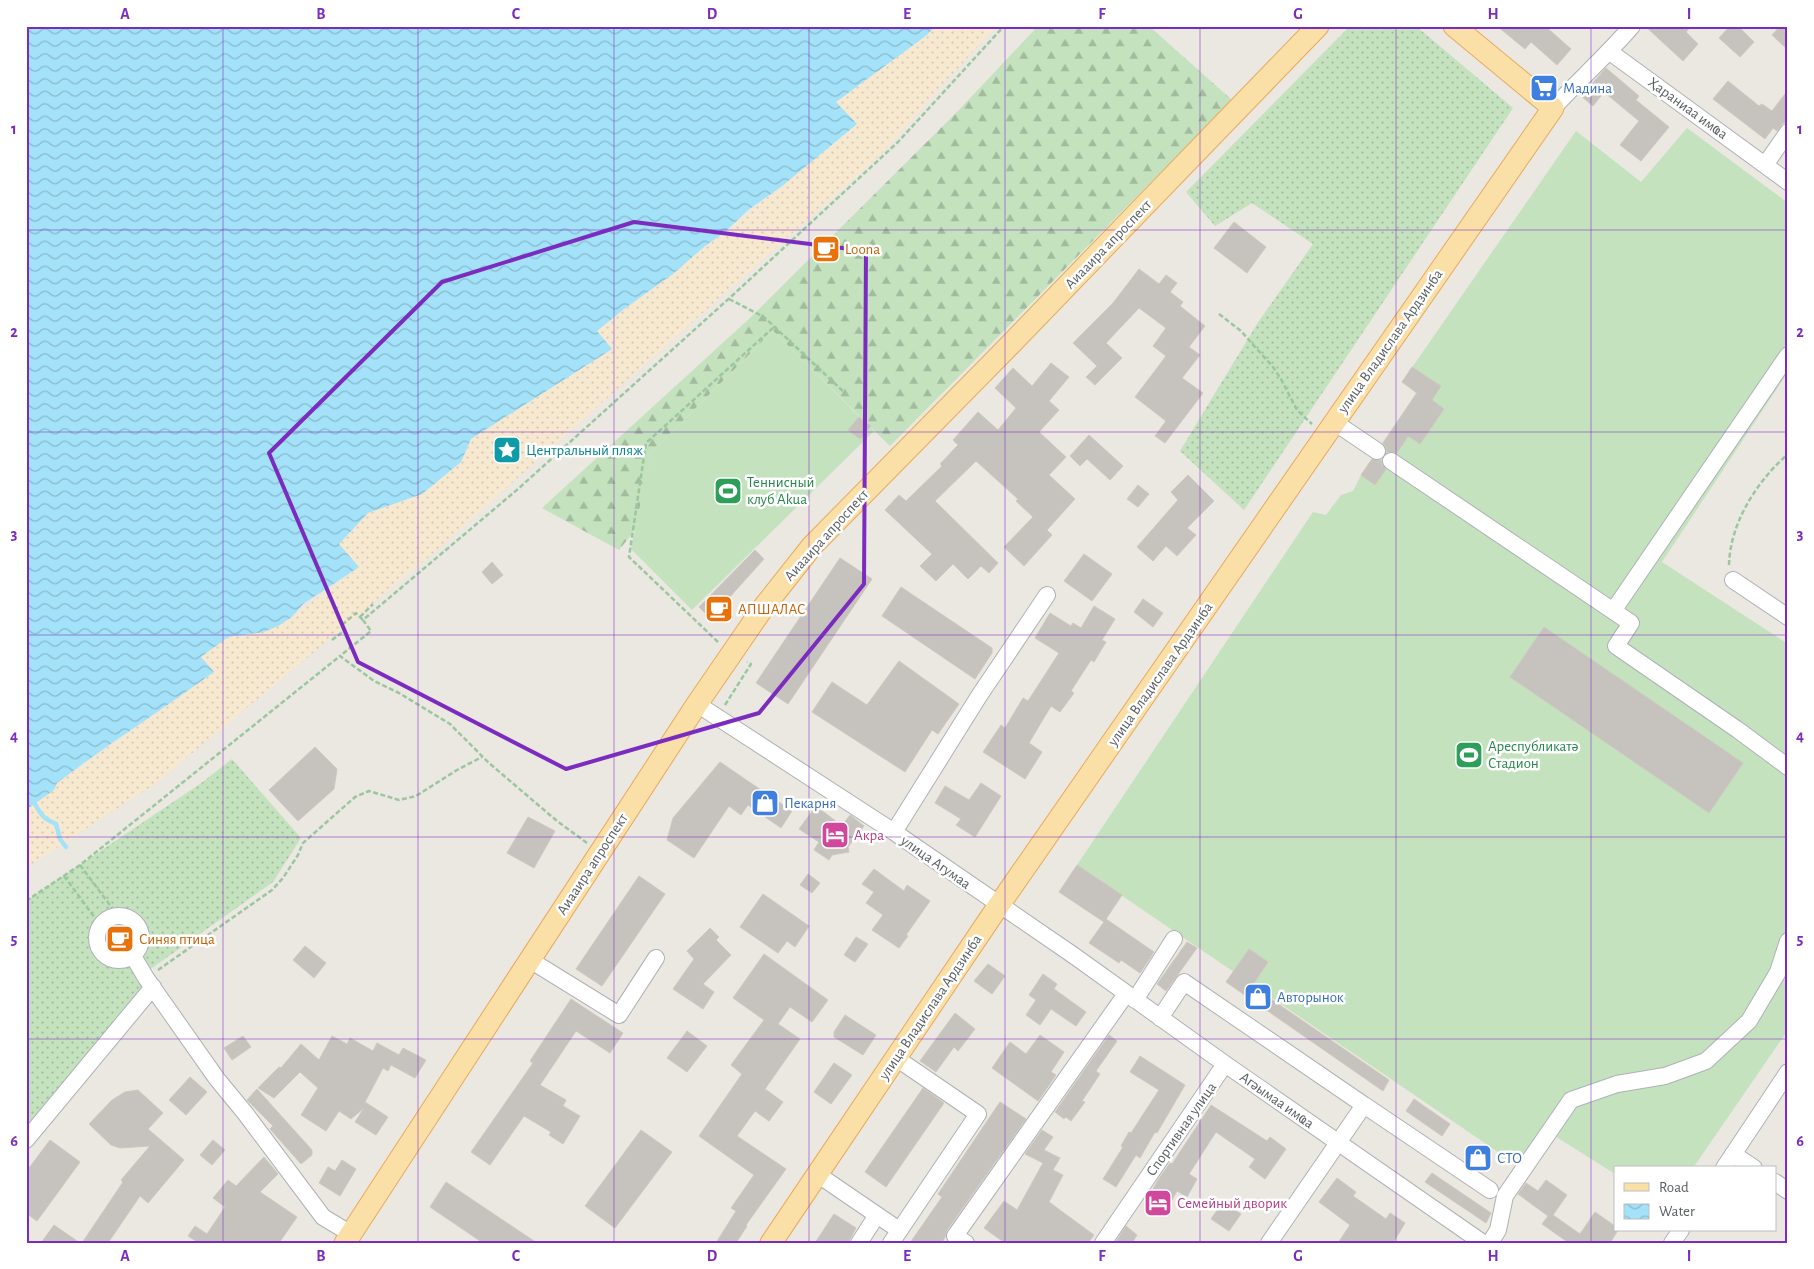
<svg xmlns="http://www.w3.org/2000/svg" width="1814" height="1269" viewBox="0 0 1814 1269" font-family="'Alegreya Sans',sans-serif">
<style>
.grass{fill:url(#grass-dots)}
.forest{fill:url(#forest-firs)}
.sand{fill:url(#sand-dots)}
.pitch{fill:#c4e2be}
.water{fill:url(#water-waves)}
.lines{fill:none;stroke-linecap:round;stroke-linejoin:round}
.stream{stroke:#a3e2f9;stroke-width:4.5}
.building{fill:#c6c2bd;stroke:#d0c8bf}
.minor-casing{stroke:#aeb2b6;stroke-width:18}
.major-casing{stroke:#e8aa5d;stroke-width:23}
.path{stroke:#9bc7a0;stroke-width:2.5;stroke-dasharray:5 2.5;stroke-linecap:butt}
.minor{stroke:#fff;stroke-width:16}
.major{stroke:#fadfa7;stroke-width:21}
.marked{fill:none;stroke:#7b2cbf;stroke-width:4;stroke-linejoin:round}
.grid{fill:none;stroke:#7b2cbf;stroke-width:1;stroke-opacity:0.55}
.labels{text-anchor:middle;stroke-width:5;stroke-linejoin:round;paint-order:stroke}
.shop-label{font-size:15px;fill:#366cbe;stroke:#fff;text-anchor:start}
.street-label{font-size:15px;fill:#595e61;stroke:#fff}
.food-label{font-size:15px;fill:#c56008;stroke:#fff;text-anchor:start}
.culture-label{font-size:15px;fill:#0d838f;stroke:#fff;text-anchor:start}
.leisure-label{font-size:15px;fill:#27864d;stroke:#fff;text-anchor:start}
.hotel-label{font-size:15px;fill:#b23c85;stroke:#fff;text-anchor:start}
.neatline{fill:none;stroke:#7b2cbf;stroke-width:2}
.grid-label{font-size:16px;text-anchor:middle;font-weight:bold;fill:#7b2cbf}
</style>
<defs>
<pattern id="grass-dots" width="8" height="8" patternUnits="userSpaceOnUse" patternTransform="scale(1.25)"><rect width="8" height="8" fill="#c4e2be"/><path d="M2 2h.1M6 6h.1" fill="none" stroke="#a2ba9e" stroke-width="1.8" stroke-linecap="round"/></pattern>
<pattern id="forest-firs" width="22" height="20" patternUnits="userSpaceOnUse" patternTransform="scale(1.25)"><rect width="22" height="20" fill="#c4e2be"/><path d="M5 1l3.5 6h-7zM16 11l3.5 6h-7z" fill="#a2ba9e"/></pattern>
<pattern id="sand-dots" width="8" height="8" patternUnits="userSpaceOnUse" patternTransform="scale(1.25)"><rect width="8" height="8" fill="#f7e8d0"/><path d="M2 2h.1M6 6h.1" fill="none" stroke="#d6c9b5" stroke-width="1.8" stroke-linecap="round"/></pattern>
<pattern id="water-waves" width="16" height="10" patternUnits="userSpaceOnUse" patternTransform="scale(1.25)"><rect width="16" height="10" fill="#a3e2f9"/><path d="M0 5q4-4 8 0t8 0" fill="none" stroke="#88bacd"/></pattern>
</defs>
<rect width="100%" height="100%" fill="#ebe7e1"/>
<!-- grass -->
<path class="grass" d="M1350,26H1416L1513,108L1244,510L1180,451L1257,324L1313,244L1252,203L1215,226L1186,192Z
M232,759L301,838L273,882L138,978L145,987L26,1126V901L200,784Z"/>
<!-- forest -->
<path class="forest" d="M1038,26H1149L1232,100L890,446L773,331L651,453L636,529L619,550L542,508L750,318L958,111Z"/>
<!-- sand -->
<path class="sand" d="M935,26H996L879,156L430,556L155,784L26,868V807L57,783L214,672L200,657L228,637L278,626L359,568L339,544L368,513L422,494L461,462L471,439L612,349L597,331L725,232L856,124L836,102L927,35Z"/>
<!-- pitch -->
<path class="pitch" d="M1687,128L1788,203V372L1662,562L1788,644V1030L1693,1168H1615V1174L1547,1131L1517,1165L1077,865L1313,512L1326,515L1341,495L1353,491L1361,475L1416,393L1402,382L1576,131L1641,182Z
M773,331L874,431L692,610L631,549L651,453Z"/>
<!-- water -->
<path class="water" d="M26,26H935L927,35L836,102L857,124L781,187L748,210L725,232L705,246L673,274L624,309L597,331L612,349L471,439L461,462L422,494L368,513L339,544L359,567L303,604L292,617L278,626L264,632L228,637L201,657L214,672C162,710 108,744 57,783L54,790L26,810Z"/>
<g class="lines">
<!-- stream -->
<path class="stream" d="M35,804C41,815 44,819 56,824L60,839L66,847"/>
</g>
<!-- building -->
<path class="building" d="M1497,26H1545L1571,49L1557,65L1531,42L1525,49Z
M1645,26H1691L1686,32L1698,44L1683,61Z
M1730,26H1738L1754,42L1740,57L1719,38Z
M1780,26H1788V50L1772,35Z
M1606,68L1639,96L1636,100L1669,127L1641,161L1620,145L1639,121L1604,92L1593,106L1581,96Z
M1728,81L1759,106L1762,104L1772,111L1788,90V122L1783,123L1777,131L1773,128L1765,139L1713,99Z
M1234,222L1266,247L1247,273L1214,248Z
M1139,269L1159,284L1166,275L1177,283L1170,292L1183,302L1180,306L1205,326L1189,347L1200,355L1182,378L1203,393L1165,443L1155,436L1166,421L1135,397L1166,356L1153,346L1166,328L1139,308L1106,343L1122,358L1095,385L1086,377L1097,366L1073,343L1113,303Z
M1051,363L1069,377L1049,401L1059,410L1039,432L1066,457L1049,475L1075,499L1047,530L1052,535L1024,566L1004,547L1033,517L1016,501L1018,499L976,461L935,501L998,563L989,573L981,566L968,579L953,564L936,581L920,566L932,554L885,510L899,495L906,501L942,466L940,464L958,445L953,440L978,412L998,430L1016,408L995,388L1013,368L1032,386Z
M1412,367L1441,386L1432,400L1444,409L1420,444L1408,436L1397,453L1387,452L1386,447L1383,443L1417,393L1402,382Z
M859,417L871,426L860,439L848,430Z
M1089,435L1123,466L1110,480L1087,459L1080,466L1070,456Z
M1372,459L1381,460L1382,465L1386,469L1375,485L1361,475Z
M1188,475L1214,501L1187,528L1196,535L1177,556L1166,546L1153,561L1137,547L1178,500L1171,492Z
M1138,485L1149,494L1138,507L1127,499Z
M755,550L764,559L728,599L731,602L713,621L699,607Z
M1084,554L1112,574L1092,601L1064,581Z
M840,558L872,579L788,704L756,683Z
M492,562L503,575L492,584L482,572Z
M901,587L992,648V653L975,679L882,616Z
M1143,599L1163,613L1153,627L1134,612Z
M1094,606L1115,619L1102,640L1106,642L1094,662L1091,660L1071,691L1074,693L1060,712L1051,706L1029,743L1042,752L1025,779L983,752L1001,725L1005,728L1023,698L1028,701L1059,653L1035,638L1050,613L1071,626L1073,623L1081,628Z
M1544,627L1743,763L1709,813L1510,677Z
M899,661L959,704L938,734L932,730L905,772L812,712L832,682L867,705Z
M315,747L337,769L334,789L298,821L269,790Z
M720,762L792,811L781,828L748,805L741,815L729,806L694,858L667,840L673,818Z
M981,783L1001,796L975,837L956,825L961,819L935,803L945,786L969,800Z
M816,806L842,826L850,815L864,826L848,847L849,852L832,855L829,860L814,850L819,842L799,829Z
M528,817L555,831L534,868L507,853Z
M1077,865L1122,895L1106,919L1154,952L1140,973L1121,960L1119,963L1089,943L1104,922L1059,892Z
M874,869L904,891L907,885L930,901L906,935L908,936L899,948L872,930L883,915L866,903L874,892L862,884Z
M808,874L820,883L812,893L800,885Z
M639,876L665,894L602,986L576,969Z
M763,894L809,926L795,947L787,941L778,953L740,927Z
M107 938a13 13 0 1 1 26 0a13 13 0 1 1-26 0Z
M710,928L719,937L716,940L731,955L703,984L714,992L703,1009L673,989L694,959L687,951Z
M856,937L868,944L855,962L844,955Z
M1187,942L1197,948L1166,991L1157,984Z
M305,946L326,963L314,978L293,960Z
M1249,949L1268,962L1252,986L1389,1080L1383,1091L1226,982Z
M764,954L828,1000L812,1022L790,1007L778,1024L800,1039L765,1089L783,1102L769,1121L755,1111L737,1136L786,1169L746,1225L747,1226L736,1243H716L736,1211L731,1208L754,1175L699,1136L742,1074L731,1065L764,1020L733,998Z
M988,964L1005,976L992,994L974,981Z
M1043,974L1057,984L1054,989L1086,1012L1076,1026L1051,1009L1040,1025L1026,1015L1036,1000L1029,995Z
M571,999L623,1033L610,1053L576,1031L540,1085L566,1100L563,1106L580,1116L563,1144L549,1135L551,1132L524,1116L490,1165L471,1152L533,1063L530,1061Z
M955,1013L975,1029L958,1051L954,1047L936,1072L920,1061Z
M845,1015L876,1035L863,1055L834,1037V1032Z
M687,1031L707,1046L687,1072L667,1058Z
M1040,1035L1064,1052L1051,1072L1056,1075L1038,1101L992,1068L1010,1042L1026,1054Z
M1109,1035L1117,1041L1096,1071L1100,1074L1082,1101L1085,1102L1071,1121L1066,1117L1064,1119L1055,1112Z
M243,1036L251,1047L232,1060L224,1048Z
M332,1036L347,1044L350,1038L373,1051L377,1043L399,1055L403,1048L426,1060L415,1078L391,1065L388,1071L383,1068L365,1102L388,1117L376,1135L355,1122L364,1108L351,1119L339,1111L326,1131L301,1115L318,1088L300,1072L274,1098L258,1088L279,1067L281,1068L301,1044L319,1060Z
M1140,1056L1185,1085L1157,1133L1155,1132L1140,1158L1136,1155L1116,1187L1103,1179L1123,1147L1121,1146L1129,1132L1131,1133L1159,1090L1130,1072Z
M834,1063L852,1075L831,1104L814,1092Z
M190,1077L207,1092L186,1115L169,1100Z
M923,1088L944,1103L886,1187L865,1172Z
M257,1089L312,1150V1155L301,1164L270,1129L273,1126L247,1100Z
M138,1090L163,1113L148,1129L184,1160L148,1203L140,1196L108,1243H82L123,1182L121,1180L150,1146L120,1148L111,1145L89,1124L112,1100L125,1092Z
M1414,1099L1450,1124L1442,1136L1406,1111Z
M1000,1102L1026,1119L947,1230L945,1237L942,1243H910L942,1197L938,1194Z
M1211,1105L1267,1141L1270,1137L1286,1149L1265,1179L1249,1167L1255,1159L1216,1132L1189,1174L1197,1179L1187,1197L1177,1191L1163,1216L1144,1205L1158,1180L1170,1163L1172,1164Z
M641,1130L672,1152L615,1228L585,1206Z
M1042,1130L1053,1137L1044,1150L1060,1158L1053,1170L1063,1175L1049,1202L1094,1235L1088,1243H1005L984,1228L1004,1201L1017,1210L1043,1163L1025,1154Z
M50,1140L80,1162L37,1221L26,1213V1172Z
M213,1140L225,1150L212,1165L200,1155Z
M264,1157L278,1174L260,1192L297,1217L279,1243H199L188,1236L195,1226L207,1234L225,1207L213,1198L228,1180L236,1186Z
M342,1160L356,1169L340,1196L319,1183L328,1167L335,1171Z
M1432,1173L1491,1213L1486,1223L1425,1182Z
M1337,1178L1356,1192L1353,1196L1386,1219L1390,1213L1405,1223L1393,1243H1338L1350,1225L1319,1202Z
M1546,1180L1567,1195L1553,1215L1580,1234L1595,1212L1615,1226V1230H1618L1610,1243H1569L1542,1224L1548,1216L1518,1194L1526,1183L1538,1191Z
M446,1182L537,1243H483L430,1207Z
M1223,1202L1241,1214L1229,1231L1211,1219Z
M834,1214L856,1228L849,1241L848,1243H815Z
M54,1225L80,1243H41Z
M1126,1226L1137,1235L1132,1243H1115Z"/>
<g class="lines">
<defs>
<path id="minor" d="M1610,52L1788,182
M1553,108C1579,80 1607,55 1632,26
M1765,165L1788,132
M1334,422L1377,451
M1391,461L1631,623L1616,646L1738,730L1788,767
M1733,580L1788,617
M1613,611L1788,355
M697,704L894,832L1073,955L1225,1064L1483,1243
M894,832L979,696L1047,595
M97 938a22 22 0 1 1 44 0a22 22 0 1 1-44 0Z
M133,956L146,978L217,1079L245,1113L323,1217L351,1234
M530,960L619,1015L656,958
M1135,1000L1174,939
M1160,1018L1184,982L1364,1105L1269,1243
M1364,1105L1490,1190
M26,1140L153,987
M1733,1154L1754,1168
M1724,1168L1788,1072
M817,1174L899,1230
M1775,1182L1788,1191
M859,1243L877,1215
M891,1243L978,1114L896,1058
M966,1243L955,1236L1126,994
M1103,1243L1225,1064
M1490,1243L1498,1230L1505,1196L1571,1100L1617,1084L1665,1076L1706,1061L1749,1021L1778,972L1788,941
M1672,1243L1681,1230"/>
<path id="major" d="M345,1243L697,704L763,608L812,546L1004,351L1318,26
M771,1243L999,905L1553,108L1454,26"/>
</defs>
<!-- minor casing -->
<use href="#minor" class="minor-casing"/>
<!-- major casing -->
<use href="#major" class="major-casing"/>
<!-- path -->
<path class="path" d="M729,299L764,317L846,394
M1219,314L1241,331L1273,367L1281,379L1297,410L1312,424
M1729,565C1730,523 1757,481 1788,454
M360,617L373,604
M332,640L345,630L342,625L356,613L363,620
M718,642L629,557L646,443L774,327
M725,705L751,664L747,662
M587,843L557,821L489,763L450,724L399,693L374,681L340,656L371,631L363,620L518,489L734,294L898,142L1004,26
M80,865L118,916
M64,876L101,926
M26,901L80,865L340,656
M158,970L272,890L283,878L298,855L303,843L355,797L369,791L399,800L416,796L457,770L482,757"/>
<!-- minor -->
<use href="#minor" class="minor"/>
<!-- major -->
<use href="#major" class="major"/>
</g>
<!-- marked area -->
<path class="marked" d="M634,222L866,251L864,584L759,713L566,769L358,662L269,453L442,282Z"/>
<!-- grid -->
<path class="grid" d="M223,26V1243M418,26V1243M614,26V1243M809,26V1243M1005,26V1243M1200,26V1243M1396,26V1243M1591,26V1243M26,230H1788M26,432H1788M26,635H1788M26,837H1788M26,1039H1788"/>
<!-- icons -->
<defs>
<symbol id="supermarket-square" viewBox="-11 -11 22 22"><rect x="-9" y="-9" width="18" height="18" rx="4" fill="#3f7fe0" stroke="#fff"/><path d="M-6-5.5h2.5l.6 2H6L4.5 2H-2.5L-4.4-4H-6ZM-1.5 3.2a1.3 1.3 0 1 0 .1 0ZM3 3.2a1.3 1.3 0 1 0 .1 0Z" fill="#fff"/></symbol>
<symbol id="cafe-square" viewBox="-11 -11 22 22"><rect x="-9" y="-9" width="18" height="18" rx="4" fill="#e8710a" stroke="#fff"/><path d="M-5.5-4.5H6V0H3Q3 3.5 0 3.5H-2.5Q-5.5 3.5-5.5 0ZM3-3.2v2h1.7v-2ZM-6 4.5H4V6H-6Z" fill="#fff"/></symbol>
<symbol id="sight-square" viewBox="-11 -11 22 22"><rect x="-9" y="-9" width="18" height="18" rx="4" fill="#0f9aa8" stroke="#fff"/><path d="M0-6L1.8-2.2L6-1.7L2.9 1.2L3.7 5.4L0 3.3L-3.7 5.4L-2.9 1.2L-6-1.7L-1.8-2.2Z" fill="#fff"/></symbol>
<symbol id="stadium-square" viewBox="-11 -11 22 22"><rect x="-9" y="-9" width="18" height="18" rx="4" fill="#2e9e5b" stroke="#fff"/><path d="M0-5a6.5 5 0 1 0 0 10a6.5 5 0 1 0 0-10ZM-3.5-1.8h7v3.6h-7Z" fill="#fff"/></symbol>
<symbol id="shop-square" viewBox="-11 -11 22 22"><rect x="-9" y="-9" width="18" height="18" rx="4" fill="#3f7fe0" stroke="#fff"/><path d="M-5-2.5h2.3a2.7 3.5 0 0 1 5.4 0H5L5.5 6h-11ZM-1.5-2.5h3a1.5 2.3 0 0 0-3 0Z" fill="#fff"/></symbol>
<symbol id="hotel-square" viewBox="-11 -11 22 22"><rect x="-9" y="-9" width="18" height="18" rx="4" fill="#d1479c" stroke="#fff"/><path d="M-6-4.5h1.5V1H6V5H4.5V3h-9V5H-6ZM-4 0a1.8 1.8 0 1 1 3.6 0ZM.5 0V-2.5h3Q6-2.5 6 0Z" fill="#fff"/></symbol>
</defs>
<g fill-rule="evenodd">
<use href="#supermarket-square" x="1528" y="72" width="32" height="32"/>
<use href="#cafe-square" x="810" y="233" width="32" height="32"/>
<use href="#sight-square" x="491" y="434" width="32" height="32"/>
<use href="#stadium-square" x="712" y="475" width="32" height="32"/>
<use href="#cafe-square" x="703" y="593" width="32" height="32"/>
<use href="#stadium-square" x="1453" y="739" width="32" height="32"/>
<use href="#shop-square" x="749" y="787" width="32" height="32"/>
<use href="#hotel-square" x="819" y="819" width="32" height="32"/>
<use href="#cafe-square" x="104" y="923" width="32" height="32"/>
<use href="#shop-square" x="1242" y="981" width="32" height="32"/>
<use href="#shop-square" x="1462" y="1142" width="32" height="32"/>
<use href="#hotel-square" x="1142" y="1187" width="32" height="32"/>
</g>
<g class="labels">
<!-- shop labels -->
<g class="shop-label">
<text x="1563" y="93">Мадина</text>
<text x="784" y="808">Пекарня</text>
<text x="1277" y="1002">Авторынок</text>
<text x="1497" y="1163">СТО</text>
</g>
<!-- street labels -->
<g class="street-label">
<text transform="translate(1688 108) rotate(36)" y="5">Ҳараниаа имҩа</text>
<text transform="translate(1108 244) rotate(-46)" y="5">Аиааира апроспект</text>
<text transform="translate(1390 341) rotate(-55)" y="5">улица Владислава Ардзинба</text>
<text transform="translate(826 535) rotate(-48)" y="5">Аиааира апроспект</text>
<text transform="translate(1160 674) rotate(-55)" y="5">улица Владислава Ардзинба</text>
<text transform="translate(936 862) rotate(35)" y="5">улица Агумаа</text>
<text transform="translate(592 864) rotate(-57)" y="5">Аиааира апроспект</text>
<text transform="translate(930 1007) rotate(-56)" y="5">улица Владислава Ардзинба</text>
<text transform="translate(1277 1100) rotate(35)" y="5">Агәымаа имҩа</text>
<text transform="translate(1181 1129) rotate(-55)" y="5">Спортивная улица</text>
</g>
<!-- food labels -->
<g class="food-label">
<text x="845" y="254">Loona</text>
<text x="738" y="614">АПШАЛАС</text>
<text x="139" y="944">Синяя птица</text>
</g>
<!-- culture labels -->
<g class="culture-label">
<text x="526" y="455">Центральный пляж</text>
</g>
<!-- leisure labels -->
<g class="leisure-label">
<text x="747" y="487">Теннисный<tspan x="747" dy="17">клуб Akua</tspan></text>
<text x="1488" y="751">Ареспубликатә<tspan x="1488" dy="17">Стадион</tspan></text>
</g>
<!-- hotel labels -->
<g class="hotel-label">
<text x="854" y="840">Акра</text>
<text x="1177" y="1208">Семейный дворик</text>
</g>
</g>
<!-- border -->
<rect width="1814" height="1269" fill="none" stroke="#ffffff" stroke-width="55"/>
<!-- legend -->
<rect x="1614" y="1166" width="162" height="65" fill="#ffffff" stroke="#bdbfc0"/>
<rect x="1624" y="1183" width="25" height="8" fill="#fadfa7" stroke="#bdbfc0"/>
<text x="1659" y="1192" font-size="15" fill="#595e61">Road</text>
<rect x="1624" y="1204" width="25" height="15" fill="url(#water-waves)" stroke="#bdbfc0"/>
<text x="1659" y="1216" font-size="15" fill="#595e61">Water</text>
<rect x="28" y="28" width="1758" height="1214" class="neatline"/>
<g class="grid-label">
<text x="125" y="19">A</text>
<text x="321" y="19">B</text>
<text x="516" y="19">C</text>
<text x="712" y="19">D</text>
<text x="907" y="19">E</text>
<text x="1102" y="19">F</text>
<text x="1298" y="19">G</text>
<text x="1493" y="19">H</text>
<text x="1689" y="19">I</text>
<text x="14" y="134">1</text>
<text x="1800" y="134">1</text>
<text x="14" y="337">2</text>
<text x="1800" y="337">2</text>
<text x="14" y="539">3</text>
<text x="1800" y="539">3</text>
<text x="14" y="741">4</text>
<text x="1800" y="741">4</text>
<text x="14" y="944">5</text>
<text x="1800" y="944">5</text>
<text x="14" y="1146">6</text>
<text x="1800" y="1146">6</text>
<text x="125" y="1261">A</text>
<text x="321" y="1261">B</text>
<text x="516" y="1261">C</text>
<text x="712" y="1261">D</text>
<text x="907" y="1261">E</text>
<text x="1102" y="1261">F</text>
<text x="1298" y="1261">G</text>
<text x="1493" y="1261">H</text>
<text x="1689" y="1261">I</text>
</g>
</svg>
